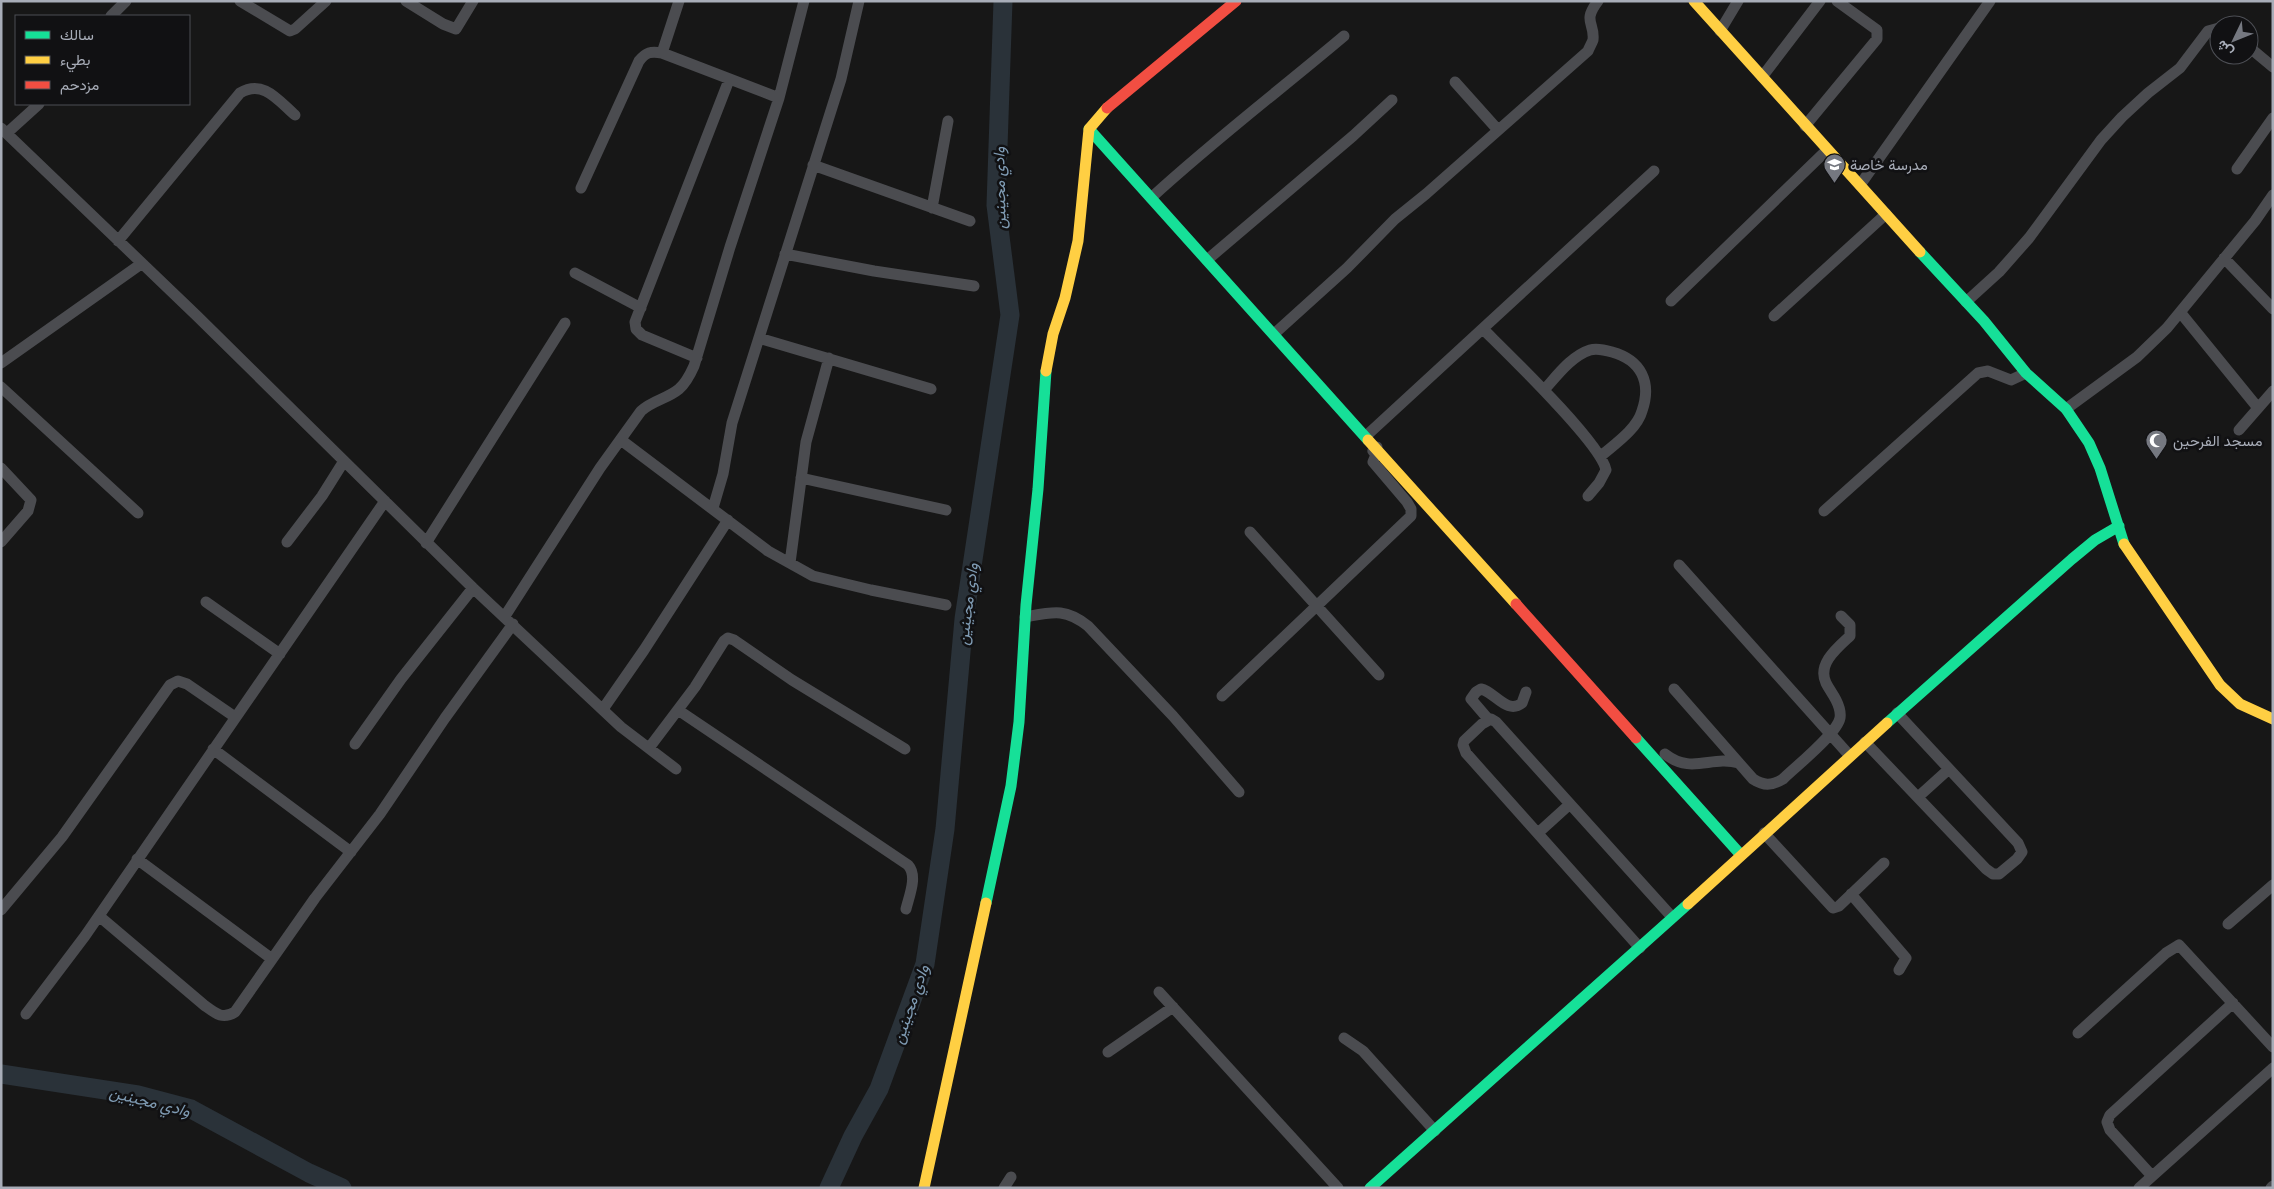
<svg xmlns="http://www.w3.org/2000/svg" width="2274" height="1189" viewBox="0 0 2274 1189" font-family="Mulish,Vazirmatn,sans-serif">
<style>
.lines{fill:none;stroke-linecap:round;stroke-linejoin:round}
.river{stroke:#2a3239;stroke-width:19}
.street{stroke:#4b4c50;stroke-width:11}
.fast{stroke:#16e098;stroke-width:11}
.slow{stroke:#ffcf43;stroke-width:11}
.jam{stroke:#f24e42;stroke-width:11}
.labels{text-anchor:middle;stroke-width:5;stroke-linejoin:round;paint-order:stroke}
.poi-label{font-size:15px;fill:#a8adb8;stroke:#111113;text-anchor:start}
.water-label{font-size:16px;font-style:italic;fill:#7f9bb3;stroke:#111113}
</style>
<rect width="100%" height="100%" fill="#171717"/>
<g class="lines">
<!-- river -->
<path class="river" d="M1,1074L138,1095L191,1109L309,1173L342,1188
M829,1188L853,1136L879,1089L925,964L945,829L964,619L1010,315L996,205L1003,1"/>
<!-- street -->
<path class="street" d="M240,1L290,31L295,29L326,1
M406,1L443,24L456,29L473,1
M111,16L126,1
M1720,31L1738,1
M2249,47L2273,67
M662,53L679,1
M1762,77L1820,1
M1455,82L1498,130
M1805,126L1877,39V30L1837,1
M1,128L197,316L473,588L621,727L676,769
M7,133L39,104
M813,165L970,221
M2237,169L2273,118
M1860,185L1990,1
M581,188L639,61C646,52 651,51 662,53L779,98
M1151,198C1213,141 1280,90 1344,36
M932,208L948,121
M118,241L240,93C263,79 278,100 295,115
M785,254L874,271L974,286
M2224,258L2273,309
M1207,260L1353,136L1392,100
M575,273L641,308
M1671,301L1827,150
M1966,302L1999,272L2029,238L2101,140L2122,117L2148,93L2180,68L2208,31L2219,28
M2180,312L2258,408
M1774,316L1886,214
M1483,329C1507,353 1601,443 1606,470L1599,483L1588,496
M1274,334L1347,268L1395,219L1426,194L1588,51C1589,48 1592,43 1593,40C1595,22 1582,22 1598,1
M759,338L931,389
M697,358L642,335L636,329L635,322L729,80
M1,363L141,264
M1,387L138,513
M1544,390C1556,377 1571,356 1590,350C1597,348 1605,350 1612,352C1641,360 1652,382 1642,411C1637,429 1615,444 1601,456
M2066,409L2137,357L2167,328L2255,221L2273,195
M2239,430L2273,391
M1366,436L1654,171
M621,440L768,551L813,576L871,590L946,605
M1,468L31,500L28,511L1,542
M801,478L946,510
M713,508L723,474L732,423L841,79L859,1
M1824,511L1978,373L1988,371L2011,380L2026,373
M1250,532L1379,675
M287,542L322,496L344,461
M426,543L565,323
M790,563L806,442L829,358
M1679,565L1850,756
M206,602L280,654
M505,616L600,468L641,411C653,400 667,399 679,389C686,383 690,375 694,366L730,247L779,98L804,1
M1025,617C1053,612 1065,608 1088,626L1173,716L1239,792
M1674,689L1753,779C1764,786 1771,786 1783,779C1795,767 1837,734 1840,718C1841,712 1839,706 1836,700C1833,694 1829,689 1826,683C1817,664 1837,648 1850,636V625L1841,616
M1222,696L1411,516V509L1407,502L1373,462L1376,455L1373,451L1377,447
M603,709L644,650L728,520
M678,710L908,865C918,876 909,896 906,909
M1489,720L1471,699L1476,692L1481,689C1495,692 1507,715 1522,703L1526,692
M1865,742L1986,869L1993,874H1999L2017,859L2022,852L2018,843L1897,713
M355,744L401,679L473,588
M649,748L695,687L724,641L728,638L734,640L792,680L905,749
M213,749L351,852
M1665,754C1692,775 1711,755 1739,763
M1918,797L1949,769
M1538,833L1570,804
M1764,833L1833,908L1839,906L1884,863
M137,859L272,959
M1851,894L1906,958L1899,970
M1,910L62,837L170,685L178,681L187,684L235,717
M99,916L204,1005C215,1013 222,1020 235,1012L315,898L380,814L445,718L513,624
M2228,924L2273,885
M1640,948L1466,753L1463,745L1464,741L1482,724L1491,719L1496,722L1672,917
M1159,992L1338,1188
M26,1014L85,936L385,501
M2078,1033L2166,953L2179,945L2273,1047
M1344,1038L1363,1051L1435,1131
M1108,1052L1173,1007
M2152,1176L2110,1130L2107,1122L2110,1115L2233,1003
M1004,1188L1011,1177
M2139,1188L2273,1068
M2271,1188L2273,1186"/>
<!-- fast -->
<path class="fast" d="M1089,129L1368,440
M1920,252L1984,321L2026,373L2066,409L2089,443L2100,468L2124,544
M1887,723L2072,559L2095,540L2119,526
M1636,738L1740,854
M986,903L1011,786L1019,722L1026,605L1038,489L1046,371
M1370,1188L1688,904"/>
<!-- slow -->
<path class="slow" d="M1694,1L1920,252
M1046,371L1053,334L1065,298L1078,241L1089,129L1107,108
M1368,440L1516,604
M2124,544L2220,685L2240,704L2273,719
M1688,904L1887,723
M924,1188L986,903"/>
<!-- jam -->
<path class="jam" d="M1107,108L1236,1
M1516,604L1636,738"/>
</g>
<!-- icons -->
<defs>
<symbol id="school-pin" viewBox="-11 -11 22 30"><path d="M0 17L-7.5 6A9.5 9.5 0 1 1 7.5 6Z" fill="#757880" stroke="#111113"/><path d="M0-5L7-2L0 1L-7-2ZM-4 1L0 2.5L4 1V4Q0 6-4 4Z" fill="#fff"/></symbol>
<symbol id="mosque-pin" viewBox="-11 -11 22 30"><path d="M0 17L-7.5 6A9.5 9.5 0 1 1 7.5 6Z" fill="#757880" stroke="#111113"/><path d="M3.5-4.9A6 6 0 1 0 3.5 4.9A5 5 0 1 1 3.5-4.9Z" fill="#fff"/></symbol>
</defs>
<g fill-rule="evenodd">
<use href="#school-pin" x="1822" y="152" width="25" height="34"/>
<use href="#mosque-pin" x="2144" y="428" width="25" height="34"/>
</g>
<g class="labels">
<!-- poi labels -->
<g class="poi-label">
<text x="1850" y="170">مدرسة خاصة</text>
<text x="2173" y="446">مسجد الفرحين</text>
</g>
<!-- water labels -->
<g class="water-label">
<text transform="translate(999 188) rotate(-91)" y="6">وادي مجينين</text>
<text transform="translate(967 604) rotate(-83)" y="6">وادي مجينين</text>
<text transform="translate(910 1004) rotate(-71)" y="6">وادي مجينين</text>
<text transform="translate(150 1101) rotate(14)" y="6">وادي مجينين</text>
</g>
</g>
<!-- border -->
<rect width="2274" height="1189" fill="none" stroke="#a8adb8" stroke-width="5"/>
<!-- legend -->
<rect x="15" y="15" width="175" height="90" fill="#111113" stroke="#4d4f55"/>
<rect x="25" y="31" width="25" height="8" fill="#16e098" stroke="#4d4f55"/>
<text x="60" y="40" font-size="15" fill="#a8adb8">سالك</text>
<rect x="25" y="56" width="25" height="8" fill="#ffcf43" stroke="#4d4f55"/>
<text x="60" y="65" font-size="15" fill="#a8adb8">بطيء</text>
<rect x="25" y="81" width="25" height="8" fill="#f24e42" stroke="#4d4f55"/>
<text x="60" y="90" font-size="15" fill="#a8adb8">مزدحم</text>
<!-- north arrow -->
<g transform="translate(2234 40) rotate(227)"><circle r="24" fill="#111113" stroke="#4d4f55"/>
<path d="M0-4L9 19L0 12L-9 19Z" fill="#757880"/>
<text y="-8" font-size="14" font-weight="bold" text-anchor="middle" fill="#a8adb8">ش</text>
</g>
</svg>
